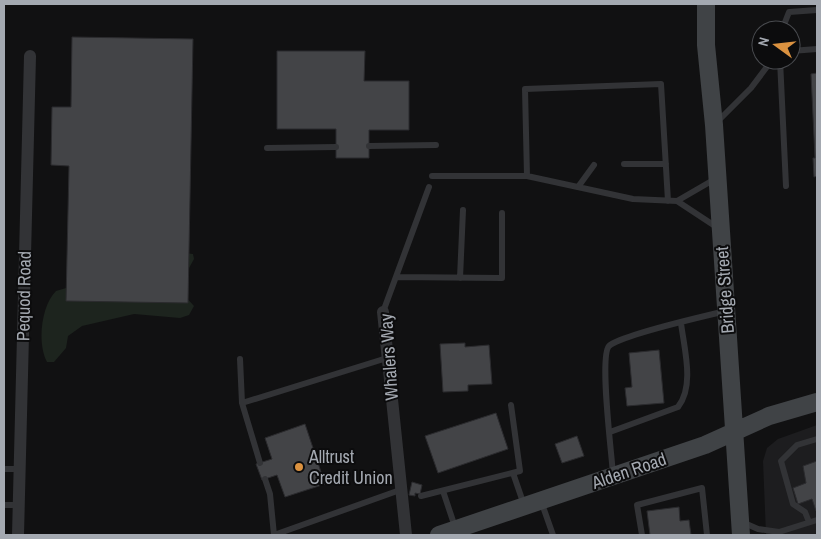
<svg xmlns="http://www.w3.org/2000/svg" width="821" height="539" viewBox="0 0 821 539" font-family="'Archivo Narrow',sans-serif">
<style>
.built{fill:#1d1d1f}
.green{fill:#1d241e}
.building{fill:#434447;stroke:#2b2b2e}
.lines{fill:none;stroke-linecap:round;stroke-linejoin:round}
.lane{stroke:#323336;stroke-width:6}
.street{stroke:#323336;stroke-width:12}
.secondary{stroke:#404346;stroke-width:18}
.poi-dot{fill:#db9240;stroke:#0c0c0d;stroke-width:2}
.labels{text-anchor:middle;stroke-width:4;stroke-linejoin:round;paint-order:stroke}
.street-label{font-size:18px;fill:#a4a9b1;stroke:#0c0c0d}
.poi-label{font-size:18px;fill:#a4a9b1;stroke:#0c0c0d;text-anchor:start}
</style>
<rect width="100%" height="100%" fill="#111112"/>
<!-- built -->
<path class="built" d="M817,425V535H766L763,461L767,448L778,439Z"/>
<!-- green -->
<path class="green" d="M185,253L193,254L194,259L184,277L183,294L194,306L189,315L180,318L134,314L82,326L68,336L66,348L54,362H47C37,344 41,306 56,291Z"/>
<!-- building -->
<path class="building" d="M72,37L193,39L188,303L66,301L69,166L51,165L52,107H71Z
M277,51H365L364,81H409V130H369V158H336V129H277Z
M817,73V182V176L814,177L813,158H815L811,74Z
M465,343V347L489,345L492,384L468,385V391L443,392L440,344Z
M659,350L664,403L627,406L625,388L632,387L629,353Z
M496,413L508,449L438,473L425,436Z
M305,424L325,484L285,497L277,475L262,480L256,464L272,459L265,438Z
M577,436L584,456L562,463L555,444Z
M817,461V510L816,511L812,499L798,504L793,488L806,483L803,466Z
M412,482L422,485L420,494L415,493V496L409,495Z
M679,507L680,521L689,520L691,535H650L647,511Z"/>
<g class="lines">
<!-- lane -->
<path class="lane" d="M782,30L789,12L817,10
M791,51L817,49
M780,60L786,186
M716,123L751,88L772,60
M369,146L436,145
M267,148L336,147
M624,164H666
M432,176H527L633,199L677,201
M527,176L525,89L661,84L668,201
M715,179L677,201L718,228
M578,187L594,165
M396,277L502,278V213
M460,278L463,210
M383,312L429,187
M240,359L242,403L260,463
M242,403L387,358
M610,432L678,407C695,386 684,348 681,323
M4,469H20
M513,473L524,505
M613,475C612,455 599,357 609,346C621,335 705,316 726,311
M265,479L270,494L274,535
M443,491L455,527
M421,496L520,471L511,405
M541,501L553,535
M4,505H19
M742,522L758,529L779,532
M809,522L805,512L793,504L781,461L797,445L817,439
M274,535L400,490
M642,535L637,505L702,488L707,535
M775,535L779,532L817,520"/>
<!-- street -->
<path class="street" d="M383,312L406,535
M18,535L30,56"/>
<!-- secondary -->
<path class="secondary" d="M706,4V45L714,125L741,535
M439,535L705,445L769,416L817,402"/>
</g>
<!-- markers -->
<circle class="poi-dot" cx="299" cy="467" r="5"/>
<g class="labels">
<!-- street labels -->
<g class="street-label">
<text transform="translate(725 290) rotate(-94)" y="6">Bridge Street</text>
<text transform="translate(24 296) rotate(-89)" y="6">Pequod Road</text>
<text transform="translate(389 357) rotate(-94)" y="6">Whalers Way</text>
<text transform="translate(629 471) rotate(-19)" y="6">Alden Road</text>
</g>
<!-- poi labels -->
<g class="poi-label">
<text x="309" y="463">Alltrust<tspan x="309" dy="21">Credit Union</tspan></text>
</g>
</g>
<!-- border -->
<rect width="821" height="539" fill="none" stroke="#a4a9b1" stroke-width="10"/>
<!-- north arrow -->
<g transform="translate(776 45) rotate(285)"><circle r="24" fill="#0c0c0d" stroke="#494b4f"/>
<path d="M0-4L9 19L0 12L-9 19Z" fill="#db9240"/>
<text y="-8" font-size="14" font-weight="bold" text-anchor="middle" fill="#a4a9b1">N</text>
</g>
</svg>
